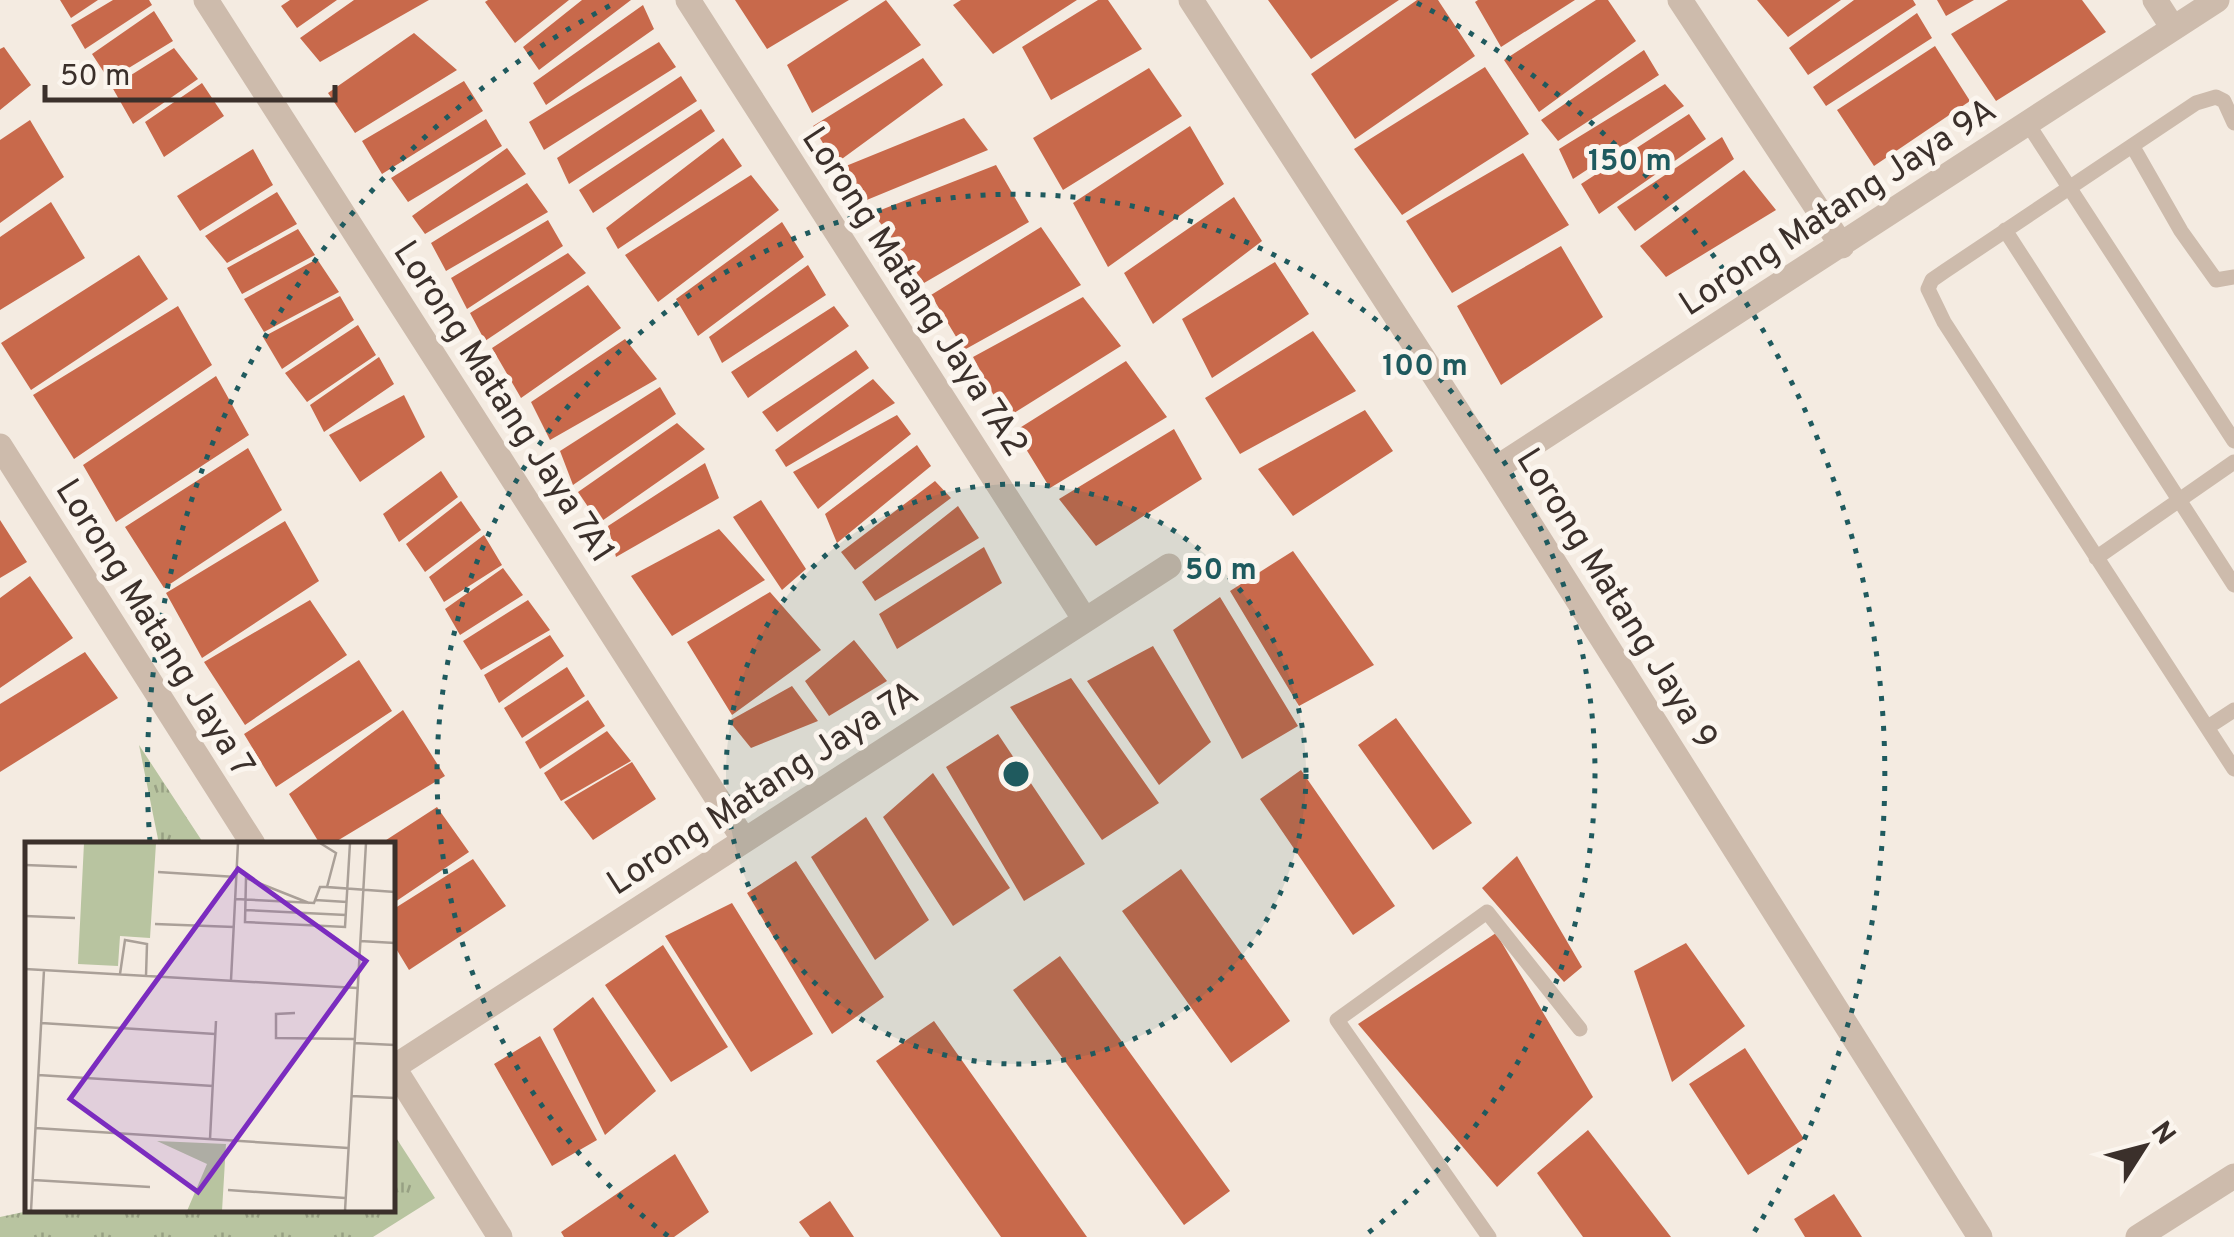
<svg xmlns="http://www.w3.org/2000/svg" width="2234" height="1237" viewBox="0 0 2234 1237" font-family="Overpass,sans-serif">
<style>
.grass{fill:url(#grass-tufts)}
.building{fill:#c8694b}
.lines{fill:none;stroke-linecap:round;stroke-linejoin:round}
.lane{stroke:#cdbbac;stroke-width:15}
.street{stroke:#cdbbac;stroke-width:25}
.ring{fill:none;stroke:#1f5a5e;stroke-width:5;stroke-dasharray:5 10}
.labels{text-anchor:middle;stroke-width:10;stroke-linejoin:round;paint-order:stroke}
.street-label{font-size:35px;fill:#3b302b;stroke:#fbf5ee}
.inset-road{fill:none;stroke:#aaa098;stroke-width:2.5}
.view{fill:#7b2cbf;fill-opacity:0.15;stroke:#7b2cbf;stroke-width:5}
.inset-edge{fill:none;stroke:#3b302b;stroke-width:5}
.centre{fill:#1f5a5e;stroke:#fbf5ee;stroke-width:5}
.ring-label{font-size:30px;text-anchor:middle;font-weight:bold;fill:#1f5a5e;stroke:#fbf5ee;stroke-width:10;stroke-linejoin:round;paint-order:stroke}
</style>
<defs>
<pattern id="grass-tufts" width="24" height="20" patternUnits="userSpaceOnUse" patternTransform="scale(2.5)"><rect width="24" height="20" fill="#b8c4a0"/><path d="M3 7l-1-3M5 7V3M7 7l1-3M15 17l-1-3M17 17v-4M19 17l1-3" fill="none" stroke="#97a083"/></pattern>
</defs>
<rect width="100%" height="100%" fill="#f4ebe1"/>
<!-- grass -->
<path class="grass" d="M139,745L204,844H159Z
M393,1133L435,1198L373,1237H0V1217L33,1210H392Z"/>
<!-- building -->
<path class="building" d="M60,0H98L71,18Z
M113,0H149L152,5L85,49L71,25Z
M290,0H337L297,28L281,6Z
M354,0H429L320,62L300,38Z
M488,0H569L515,43L485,2Z
M582,0H631L539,70L523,47Z
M735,0H849L767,49Z
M886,0L921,45L812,113L787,65Z
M961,0H1077L993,54L953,5Z
M1098,0H1108L1142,49L1051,100L1022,47Z
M1268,0H1399L1311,59Z
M1417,0H1438L1475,56L1355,139L1311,74Z
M1478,0H1575L1501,47L1475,2Z
M1596,0H1608L1636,41L1539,112L1504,60Z
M1757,0H1841L1788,37Z
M1854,0H1913L1916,5L1808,75L1789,48Z
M1937,0H1974L1946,16Z
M2008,0H2082L2106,32L1996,101L1951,34Z
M643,5L654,29L546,105L533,83Z
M154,11L173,41L109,80L92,54Z
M1917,13L1932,38L1826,106L1813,87Z
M414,33L457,70L355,133L328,93Z
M659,42L676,67L544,150L529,122Z
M1935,46L1970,101L1874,166L1837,110Z
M4,47L31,85L0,110V49Z
M174,48L198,79L133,124L112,87Z
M1644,50L1659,75L1558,141L1541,120Z
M923,58L943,85L835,164L813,126Z
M1485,67L1529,134L1402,215L1354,149Z
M1149,68L1182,116L1063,190L1033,138Z
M681,76L697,101L569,184L557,158Z
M464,81L483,111L382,174L362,141Z
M202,83L224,116L164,157L145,122Z
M1665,84L1684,106L1573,179L1559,149Z
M701,109L715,131L593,213L579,190Z
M1689,114L1706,139L1599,214L1581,184Z
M964,118L988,150L857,204L841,168Z
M486,119L502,146L408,202L391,178Z
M30,120L64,177L0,223V140Z
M1190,126L1224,184L1108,267L1073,203Z
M1722,137L1734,159L1635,231L1617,207Z
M723,138L742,166L618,249L606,228Z
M507,148L526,174L425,234L412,216Z
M253,149L273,185L200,231L177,196Z
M1523,153L1569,225L1452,293L1406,221Z
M996,165L1029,222L924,283L873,213Z
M1744,170L1776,210L1666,277L1640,246Z
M751,175L779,210L658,302L625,255Z
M527,183L548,212L446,271L431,243Z
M277,192L297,224L227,263L205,236Z
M1234,197L1262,241L1153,324L1124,273Z
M51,202L85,258L0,310V237Z
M548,220L563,246L467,309L451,278Z
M782,222L804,257L698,336L676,299Z
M1041,227L1081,285L964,350L931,295Z
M298,229L315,255L242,294L227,268Z
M1561,246L1603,317L1501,385L1457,306Z
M568,253L586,273L485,341L470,313Z
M139,255L168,299L31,390L1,343Z
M317,259L339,292L264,332L244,299Z
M1275,262L1309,314L1212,378L1182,319Z
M808,265L826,295L722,363L709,337Z
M588,285L621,328L521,398L492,348Z
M340,296L354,320L282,369L263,337Z
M1083,297L1121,346L1006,418L973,357Z
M178,306L212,365L74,459L33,395Z
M834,306L849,326L748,398L731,372Z
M358,325L376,355L307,402L285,373Z
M1313,331L1356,391L1240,454L1205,398Z
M625,339L657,379L550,440L531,402Z
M856,350L869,368L777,432L762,412Z
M379,357L394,384L324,432L310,405Z
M1126,361L1167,417L1050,488L1015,431Z
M216,376L249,435L116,522L83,465Z
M873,379L895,403L786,467L775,450Z
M660,387L676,414L573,485L560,451Z
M404,395L425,437L360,482L329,435Z
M1365,410L1393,451L1293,516L1258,469Z
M897,415L911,434L818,509L793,472Z
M677,423L705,449L599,523L578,492Z
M1174,429L1202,479L1096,546L1059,499Z
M917,445L931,466L837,543L825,514Z
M248,448L282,510L164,588L125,527Z
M705,463L719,498L616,557L608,526Z
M441,471L458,497L399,542L383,514Z
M935,481L951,498L855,570L841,552Z
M761,500L806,569L782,590L733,517Z
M461,501L481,530L425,572L406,544Z
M958,506L979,538L875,601L862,582Z
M0,520L27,562L0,578Z
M285,521L319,581L202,658L166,593Z
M719,529L765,580L672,636L631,576Z
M484,535L502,565L444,602L429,577Z
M984,547L1002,583L897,649L879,614Z
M1293,551L1374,665L1299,706L1230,591Z
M503,568L523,595L460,635L445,609Z
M30,576L73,638L0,688V598Z
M770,592L821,650L732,715L687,642Z
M1220,597L1298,726L1242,759L1173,630Z
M310,600L347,655L245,725L204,662Z
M528,600L550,630L481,670L463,641Z
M550,635L564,656L499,703L484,675Z
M854,640L887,681L829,716L805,681Z
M1153,646L1211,742L1159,785L1087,681Z
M85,652L118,698L0,772V704Z
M359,660L392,711L276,787L244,734Z
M567,667L585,696L522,738L504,708Z
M1071,678L1159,803L1102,840L1010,707Z
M792,686L818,721L751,748L729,721Z
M588,700L605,726L540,769L525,742Z
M403,710L445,776L332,844H320L289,794Z
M1396,718L1472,823L1433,850L1358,745Z
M607,731L631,761L561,801L544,773Z
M998,734L1085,864L1024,901L946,767Z
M632,762L656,799L593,840L564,802Z
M1301,770L1395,906L1353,935L1260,799Z
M933,773L1010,888L953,926L883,817Z
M437,807L469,852L392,904V844H380Z
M866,817L929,920L875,960L811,857Z
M1517,856L1582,967L1564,982L1482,888Z
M473,859L506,906L409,970L392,942V910Z
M796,861L884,997L832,1034L747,893Z
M1181,869L1290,1021L1231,1063L1122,911Z
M732,903L813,1034L751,1072L665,936Z
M1496,933L1593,1097L1497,1187L1358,1024Z
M1686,943L1745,1026L1672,1082L1634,971Z
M663,945L728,1047L671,1082L605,985Z
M1060,956L1230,1191L1184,1225L1013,990Z
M593,997L656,1091L605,1135L553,1029Z
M934,1021L1087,1237H1001L876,1061Z
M540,1036L597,1140L552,1166L494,1064Z
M1745,1048L1804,1139L1748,1175L1689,1084Z
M1588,1130L1671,1237H1583L1537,1173Z
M675,1154L709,1212L674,1237H564L561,1232Z
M1834,1194L1862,1237H1805L1794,1219Z
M830,1201L854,1237H810L799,1222Z"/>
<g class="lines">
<!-- lane -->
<path class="lane" d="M2234,123L2224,101L2216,97L2196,103L1945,271L1932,280L1928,289L1944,322L2234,769
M2028,124L2234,441
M2133,147L2181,231L2216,280L2234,277
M2005,230L2234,585
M2096,558L2234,462
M2208,727L2234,710
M1489,1237L1337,1020L1487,912L1580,1029"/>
<!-- street -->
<path class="street" d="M206,0L744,840
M688,0L1085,620
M1191,0L1495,469L1980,1237
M1680,0L1842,246
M2155,0L2173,28
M0,446L253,844
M1495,469L2217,0
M392,1065L500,1237
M394,1067L1169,566
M2138,1237L2234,1176"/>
</g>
<!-- distance rings -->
<circle cx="1016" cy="774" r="290" fill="#1f5a5e" fill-opacity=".12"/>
<g class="ring">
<circle cx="1016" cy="774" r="290"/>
<path d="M668 1236A579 579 0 1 1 1364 1236"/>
<path d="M150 842A869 869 0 0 1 615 3M1417 3A869 869 0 0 1 1753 1234"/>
</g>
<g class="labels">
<!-- street labels -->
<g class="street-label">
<text transform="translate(1837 206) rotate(-33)" y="12">Lorong Matang Jaya 9A</text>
<text transform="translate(916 291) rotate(57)" y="12">Lorong Matang Jaya 7A2</text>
<text transform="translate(505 401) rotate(57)" y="12">Lorong Matang Jaya 7A1</text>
<text transform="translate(1618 598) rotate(58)" y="12">Lorong Matang Jaya 9</text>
<text transform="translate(156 627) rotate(58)" y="12">Lorong Matang Jaya 7</text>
<text transform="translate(762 787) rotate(-33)" y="12">Lorong Matang Jaya 7A</text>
</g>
</g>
<!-- overview -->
<g transform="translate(25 842)">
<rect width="370" height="370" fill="#f4ebe1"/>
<path d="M59,1H131L125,96L95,94L93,124L53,122ZM132,299L201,302L197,369H162L182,322Z" fill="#b8c4a0"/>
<path class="inset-road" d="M295,1L311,11L302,45L370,50M0,23L52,25M133,30L211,35M210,57L289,61L295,45H302M290,58L322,60M284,61L221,36L220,80L320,85L325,1M220,68L321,73M0,74L50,76M130,82L209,85M335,99L370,101M0,127L332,146M95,132L100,98L122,102L121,134M206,138L213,1M270,171L251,172V196L329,197M16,181L190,192M329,201L370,203M13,233L188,244M326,254L370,256M10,286L323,306M185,297L191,179M8,338L125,345M203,348L320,356M6,369L19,128M320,369L341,1"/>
<path class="view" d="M213,27L341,119L173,350L45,257Z"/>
<rect width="370" height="370" class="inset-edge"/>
</g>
<circle cx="1016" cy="774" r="15" class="centre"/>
<g class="ring-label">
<text x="1630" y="170">150 m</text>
<text x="1425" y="375">100 m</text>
<text x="1221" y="579">50 m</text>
</g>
<!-- north arrow -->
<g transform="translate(2144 1147) rotate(54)" stroke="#fbf5ee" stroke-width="8" paint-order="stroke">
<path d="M0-8L18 38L0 25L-18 38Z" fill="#3b302b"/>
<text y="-15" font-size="28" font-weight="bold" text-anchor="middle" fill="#3b302b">N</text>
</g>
<!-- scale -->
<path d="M45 85v15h290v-15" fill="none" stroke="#3b302b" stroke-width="5"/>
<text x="60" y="85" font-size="30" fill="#3b302b" stroke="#fbf5ee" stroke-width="8" paint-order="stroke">50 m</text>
</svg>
